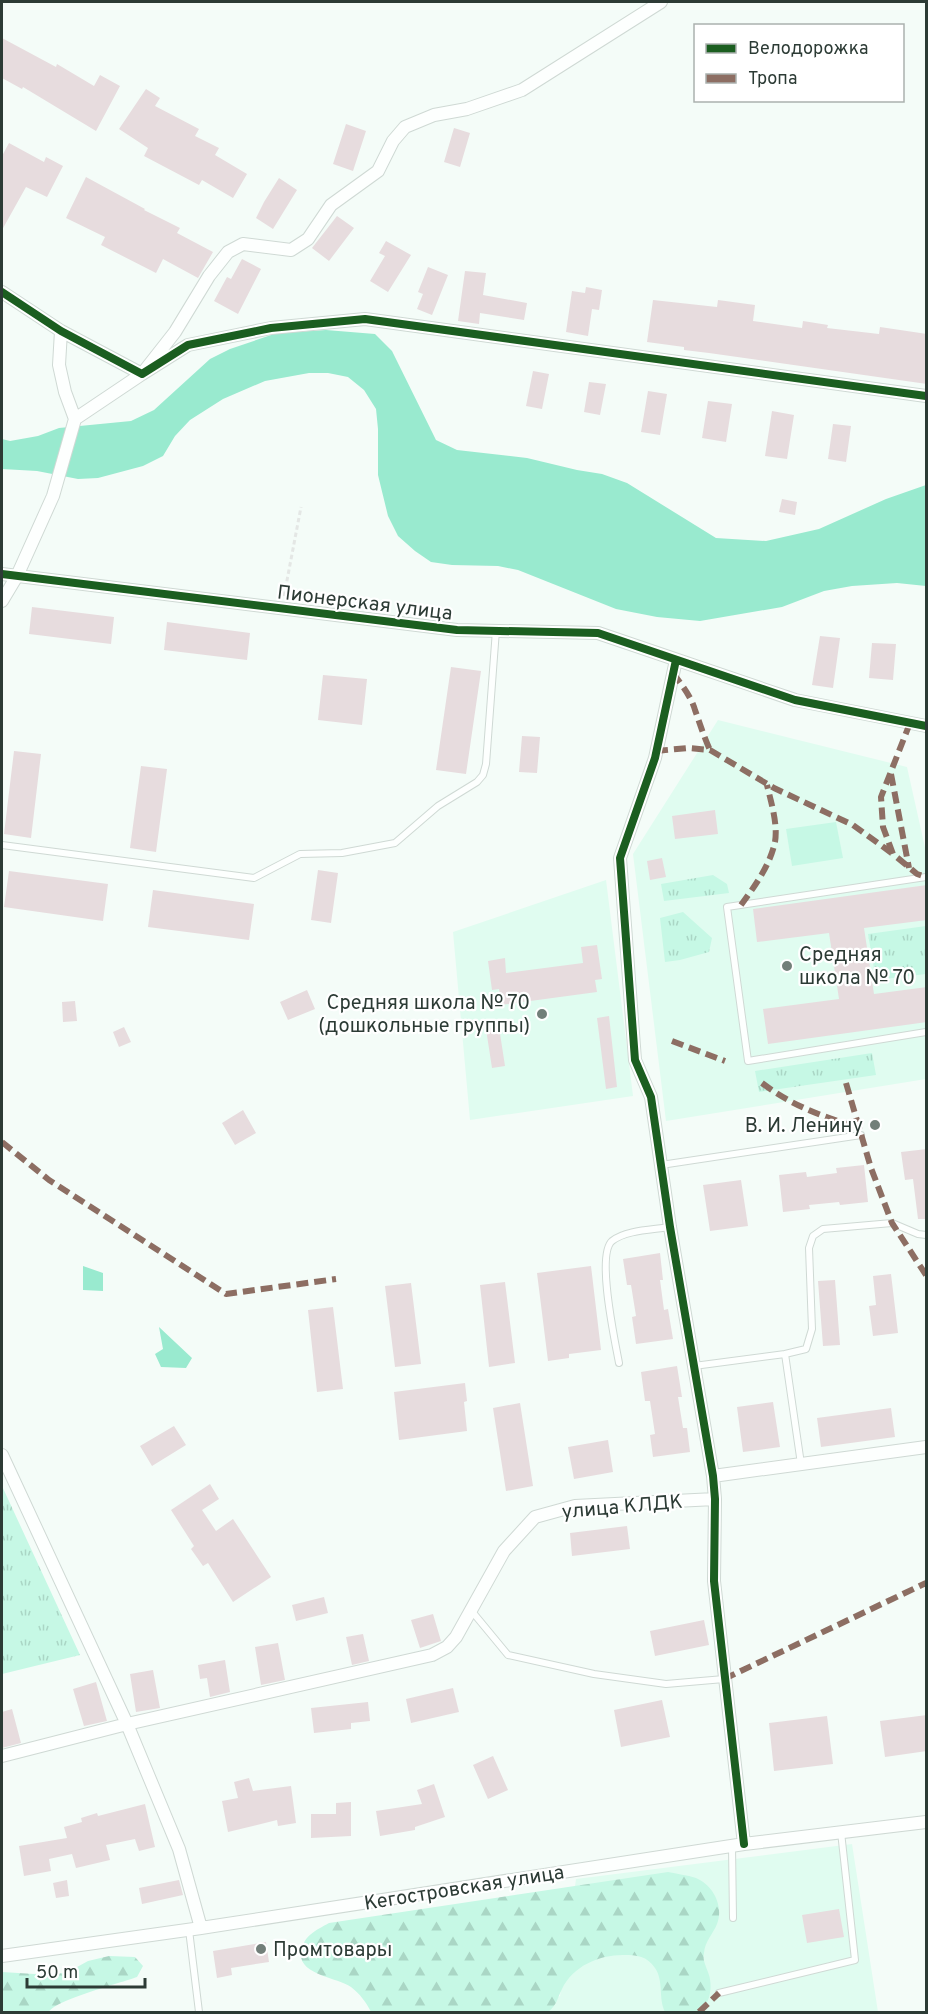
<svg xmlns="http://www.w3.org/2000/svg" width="928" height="2014" viewBox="0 0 928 2014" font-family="Overpass,sans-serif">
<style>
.built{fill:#e0fcf0}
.grass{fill:url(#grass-tufts)}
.forest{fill:url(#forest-firs)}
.pitch{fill:#c6f8e5}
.water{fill:#99eacf}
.building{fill:#e7dcde}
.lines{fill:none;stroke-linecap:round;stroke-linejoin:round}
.lane-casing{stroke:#cfd9d4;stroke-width:8}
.street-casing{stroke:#cfd9d4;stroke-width:14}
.path{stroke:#e4e7e5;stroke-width:3;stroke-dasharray:4.5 3;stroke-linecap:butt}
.lane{stroke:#fdfffe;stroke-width:6}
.street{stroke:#fdfffe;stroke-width:12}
.quiet{stroke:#8d6e63;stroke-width:6;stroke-dasharray:12 6;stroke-linecap:butt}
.cycleway-casing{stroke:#fff;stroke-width:11}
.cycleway{stroke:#1b5e20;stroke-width:8}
.poi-dot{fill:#727f79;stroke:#fff;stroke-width:2}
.labels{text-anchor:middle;stroke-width:4.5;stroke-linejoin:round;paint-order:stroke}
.street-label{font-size:20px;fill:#2c3b35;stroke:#fff}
.poi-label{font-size:20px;fill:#2c3b35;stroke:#fff;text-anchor:start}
</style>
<defs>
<pattern id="grass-tufts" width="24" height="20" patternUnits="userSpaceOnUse" patternTransform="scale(1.5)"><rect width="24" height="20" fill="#c6f8e5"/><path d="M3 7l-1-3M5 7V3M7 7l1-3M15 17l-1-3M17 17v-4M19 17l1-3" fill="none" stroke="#aad6c5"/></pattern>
<pattern id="forest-firs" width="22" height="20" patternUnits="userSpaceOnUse" patternTransform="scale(1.5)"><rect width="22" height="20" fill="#c6f8e5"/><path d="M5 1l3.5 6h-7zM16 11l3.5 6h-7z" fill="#aad6c5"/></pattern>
</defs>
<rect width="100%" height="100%" fill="#f4fcf8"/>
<!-- built -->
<path class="built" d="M718,720L907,767L926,852V1079L666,1121L633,854Z
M606,880L633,1096L470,1120L453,932Z
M852,1844L878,2012H525L560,1996L576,1879Z"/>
<!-- grass -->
<path class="grass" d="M713,875L727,884L729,893L664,901L661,884Z
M683,912L712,938L709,952L680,960L665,962L660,918Z
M926,926V974L876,980L868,934Z
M872,1053L876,1075L759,1092L755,1071Z
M2,1486L80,1655L2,1674Z"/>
<!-- forest -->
<path class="forest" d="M668,1872C677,1874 687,1875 696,1878C713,1885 724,1906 717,1924C713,1934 705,1941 704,1953C702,1960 707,1968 709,1975C713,1988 710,2010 693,2012C684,2014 674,2013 665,2012C658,1998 664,1981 655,1968C647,1956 637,1955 623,1955C599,1955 573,1966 562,1989C557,1999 557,2005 548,2012H371C366,2002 360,1994 351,1987C337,1977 298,1975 301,1952C304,1935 315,1931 329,1923Z
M109,1956L135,1957L143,1966L137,1977C121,1983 55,2000 49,2012H2V1972L51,1975L68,1972L88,1961Z"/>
<!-- pitch -->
<path class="pitch" d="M836,822L843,858L792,866L786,829Z"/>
<!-- water -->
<path class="water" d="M326,330L375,334L392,351L436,440L457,450L527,458L577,470L602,474L627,483L716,538L766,541L819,529L886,499L926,485V586L897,583L852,586L824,591L782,607L700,621L657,617L616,609L518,570L498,566L452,565L431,562L415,551L398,536L388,516L378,475V429L376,409L364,390L348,377L328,373H309L265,381L223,399L190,420L175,436L163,456L143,466L98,478L78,479L37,471L2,469V439L10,441L38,436L59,428L131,421L154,410L210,359L230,349L277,333Z
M83,1266L103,1273V1291L83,1290Z
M159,1327L192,1358L186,1368L161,1367L155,1354L163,1349Z"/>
<!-- building -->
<path class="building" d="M2,38L56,67L57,64L94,86L100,75L120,86L96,131L23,87L22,89L2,78Z
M146,89L160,98L155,106L199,129L195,136L219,148L215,155L247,174L233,198L202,180L199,185L144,156L148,148L119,129Z
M346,124L366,131L353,171L333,164Z
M454,128L470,133L460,167L444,162Z
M9,143L44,162L46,157L63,166L47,197L26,187L2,230V156Z
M86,177L145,209L144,210L180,228L177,233L213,252L198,278L163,259L156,273L101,245L105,237L66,218Z
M279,178L297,190L273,229L256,218L264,202Z
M337,216L354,228L329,261L312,248Z
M386,241L411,255L388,292L370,281L385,256L379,253Z
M242,259L261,269L238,314L214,301L227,277L231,279Z
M428,267L448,275L432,315L417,309L423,294L418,292Z
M465,271L486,273L483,295L527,303L524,320L480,313L479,324L458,321Z
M586,287L602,290L599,310L592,309L588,336L566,332L572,291L585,293Z
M653,300L717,307L718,300L755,305L753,321L802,328L803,321L828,325L827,328L879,334L880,327L927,334V384L709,353L684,350V347L647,342Z
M533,371L549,374L542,409L526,406Z
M589,382L606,384L600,415L584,412Z
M648,391L667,394L660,435L641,432Z
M708,401L732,404L726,442L702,438Z
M772,411L794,415L787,459L765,456Z
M833,424L851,426L846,462L828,459Z
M782,499L797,502L795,515L779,512Z
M32,607L114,617L111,644L29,634Z
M167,622L250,633L247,660L164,650Z
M820,636L840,638L833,688L812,685Z
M872,643L896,644L893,680L869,678Z
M451,667L481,671L466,774L436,770Z
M323,675L367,679L362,725L318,720Z
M522,736L540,737L537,773L519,772Z
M14,751L41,754L31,838L4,834Z
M141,766L167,769L156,852L130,848Z
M715,810L718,834L675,839L672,816Z
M662,858L666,877L650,880L647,861Z
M318,870L338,873L331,923L311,920Z
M9,871L108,884L103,921L4,907Z
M927,885V920L864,928L874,994L927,987V1022L768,1044L763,1009L839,999L829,933L757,942L753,909Z
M153,890L254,904L249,940L148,927Z
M597,945L602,979L595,980L597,992L501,1005L499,989L492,990L488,961L505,958L506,973L583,963L581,947Z
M307,990L315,1009L288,1020L280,1002Z
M75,1001L77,1021L63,1022L62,1002Z
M609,1016L617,1087L606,1089L597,1018Z
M124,1027L131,1042L119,1047L113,1032Z
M499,1027L505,1066L492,1068L486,1029Z
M243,1110L256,1133L235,1145L222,1123Z
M927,1149V1219H918L913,1179L905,1180L901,1152Z
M864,1165L868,1202L840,1205L839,1202L809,1205L810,1209L783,1212L779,1175L806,1172L807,1177L837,1173L836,1168Z
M741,1180L748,1226L710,1231L703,1185Z
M660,1253L663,1280H660L664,1310L668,1309L673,1339L636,1344L632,1317L636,1316L631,1285H627L623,1259Z
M591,1266L601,1350L569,1354V1358L548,1361L537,1273Z
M891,1274L898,1333L873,1336L869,1306L876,1305L873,1276Z
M835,1280L840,1345L823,1346L818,1281Z
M505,1282L515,1363L489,1367L480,1285Z
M411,1283L421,1364L395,1367L385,1286Z
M333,1307L343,1389L317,1392L308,1310Z
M677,1366L682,1397H678L683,1428H687L690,1452L653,1457L650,1435L655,1434L650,1401H645L641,1372Z
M465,1383L467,1401L464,1402L467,1431L399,1440L394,1392Z
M773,1402L780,1447L743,1452L737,1407Z
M520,1403L533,1486L506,1491L493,1408Z
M891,1408L895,1437L821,1447L817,1418Z
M174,1426L186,1445L152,1466L140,1446Z
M608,1440L613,1472L574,1479L568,1447Z
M210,1484L219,1499L202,1510L216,1531L233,1519L271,1577L233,1602L208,1563L203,1566L191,1549L194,1546L171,1510Z
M627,1526L630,1549L572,1556L570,1533Z
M324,1597L328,1613L296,1621L292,1605Z
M433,1614L441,1641L420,1648L411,1620Z
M704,1620L709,1645L655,1656L650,1631Z
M363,1634L369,1661L352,1665L346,1637Z
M278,1643L285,1680L261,1685L255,1647Z
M225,1660L230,1692L210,1697L207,1678L200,1679L198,1665Z
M153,1670L160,1708L136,1712L130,1674Z
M96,1682L107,1721L84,1726L73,1689Z
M453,1688L459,1712L411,1723L406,1699Z
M662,1700L670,1737L621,1747L614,1710Z
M368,1702L370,1721L351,1723V1729L314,1733L311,1708Z
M12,1709L21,1743L2,1748V1712Z
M927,1715V1751L885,1757L880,1721Z
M827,1716L833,1764L774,1771L769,1723Z
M493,1756L508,1790L488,1799L473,1765Z
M249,1778L253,1791L291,1786L296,1823L278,1826L277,1820L228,1832L222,1801L238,1798L234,1782Z
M434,1784L445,1817L415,1827V1830L380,1836L376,1811L422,1804L417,1790Z
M351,1802V1836L311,1838V1814H336V1803Z
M145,1804L155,1847L139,1851L135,1839L106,1845L110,1860L76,1868L72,1854L49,1859L51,1871L24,1876L19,1846L67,1838L64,1827L82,1822L81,1818L97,1813L98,1816Z
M67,1880L69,1896L56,1898L53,1883Z
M179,1880L183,1895L142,1904L139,1888Z
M839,1909L844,1937L807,1943L802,1915Z
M266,1942L269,1962L231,1968L232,1975L217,1978L213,1951Z"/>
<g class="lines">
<defs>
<path id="lane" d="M2,845L254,878L300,854L342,853L395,843L438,806L477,782L483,775L486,764L496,630
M926,877L727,907L748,1061L926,1032
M661,1165L861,1135
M619,1363C615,1341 596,1255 612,1241C626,1230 652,1230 670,1227
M694,1366L785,1354
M801,1464L785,1354L806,1349L812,1329L809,1248L813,1236L823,1229L892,1223L918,1234L926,1235
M470,1609L508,1655L594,1674L666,1684L724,1679
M732,1846L733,1918
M189,1930L199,2012
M719,1993L855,1960L841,1832"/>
<path id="street" d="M2,292L61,331L142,374L188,345L271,328L365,319L926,396
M75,419L142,374L175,332L209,276L228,252L243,244L291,250L308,239L331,205L378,171L393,141L405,127L434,115L467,109L522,90L661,2
M2,574L457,630L598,633L795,700L926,726
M2,601L17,576L53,496L75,419L65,392L59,365L61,331
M676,660L655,758L620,858L635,1060L651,1097L670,1227L713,1476L715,1499L714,1581L744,1844
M2,1455L127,1724L179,1849L201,1928
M713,1476L926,1447
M2,1756L127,1724L432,1655L447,1647L456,1637L504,1551L535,1517L575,1506L715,1499
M2,1956L201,1928L744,1844L926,1822"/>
</defs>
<!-- lane casing -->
<use href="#lane" class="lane-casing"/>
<!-- street casing -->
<use href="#street" class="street-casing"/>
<!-- path -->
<path class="path" d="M284,596L301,507"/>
<!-- lane -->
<use href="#lane" class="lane"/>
<!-- street -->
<use href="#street" class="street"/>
<!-- quiet -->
<path class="quiet" d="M673,673C681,684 691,696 695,710C700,724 704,737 710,750
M910,723L881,797L883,827L893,854L917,874L926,877
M656,751L688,748L710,750L774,788L853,825L893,854
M891,774L909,868
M741,905C755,886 770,865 775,842C778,824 771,802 767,785
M672,1041L725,1061
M762,1083C792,1106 824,1117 859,1128
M846,1083L871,1168L892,1223L926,1275
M2,1142L49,1180L226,1294L336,1279
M724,1679L926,1583
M699,2012L719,1993"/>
<defs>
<path id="cycleway" d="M2,292L61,331L142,374L188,345L271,328L365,319L926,396
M2,574L457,630L598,633L795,700L926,726
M676,660L655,758L620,858L635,1060L651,1097L670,1227L713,1476L715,1499L714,1581L744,1844"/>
</defs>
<!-- cycleway casing -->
<use href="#cycleway" class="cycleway-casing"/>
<!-- cycleway -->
<use href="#cycleway" class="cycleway"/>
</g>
<!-- markers -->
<g class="poi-dot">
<circle cx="787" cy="966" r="6"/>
<circle cx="542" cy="1014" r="6"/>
<circle cx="875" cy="1125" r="6"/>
<circle cx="261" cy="1949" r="6"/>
</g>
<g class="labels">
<!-- street labels -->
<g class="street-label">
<text transform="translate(365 602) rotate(7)" y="7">Пионерская улица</text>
<text transform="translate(622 1506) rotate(-5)" y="7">улица КЛДК</text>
<text transform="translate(464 1887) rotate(-9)" y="7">Кегостровская улица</text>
</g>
<!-- poi labels -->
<g class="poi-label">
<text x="799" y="961">Средняя<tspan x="799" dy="23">школа № 70</tspan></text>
<text x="530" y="1009" text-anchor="end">Средняя школа № 70<tspan x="530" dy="23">(дошкольные группы)</tspan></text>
<text x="863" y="1132" text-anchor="end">В. И. Ленину</text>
<text x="273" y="1956">Промтовары</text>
</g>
</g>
<!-- border -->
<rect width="928" height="2014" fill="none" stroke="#2c3b35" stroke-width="6"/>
<!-- legend -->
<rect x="694" y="24" width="210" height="78" fill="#ffffff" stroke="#abb1ae" stroke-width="1.5"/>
<rect x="706" y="44" width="30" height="9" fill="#1b5e20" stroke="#abb1ae" stroke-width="1.5"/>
<text x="748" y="54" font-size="18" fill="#2c3b35">Велодорожка</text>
<rect x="706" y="74" width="30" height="9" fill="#8d6e63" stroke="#abb1ae" stroke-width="1.5"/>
<text x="748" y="84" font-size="18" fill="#2c3b35">Тропа</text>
<!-- scale -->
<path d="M27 1978v9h118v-9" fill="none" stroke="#2c3b35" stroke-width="3"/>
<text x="36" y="1978" font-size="18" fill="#2c3b35" stroke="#ffffff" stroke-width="4.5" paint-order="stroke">50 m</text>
</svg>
